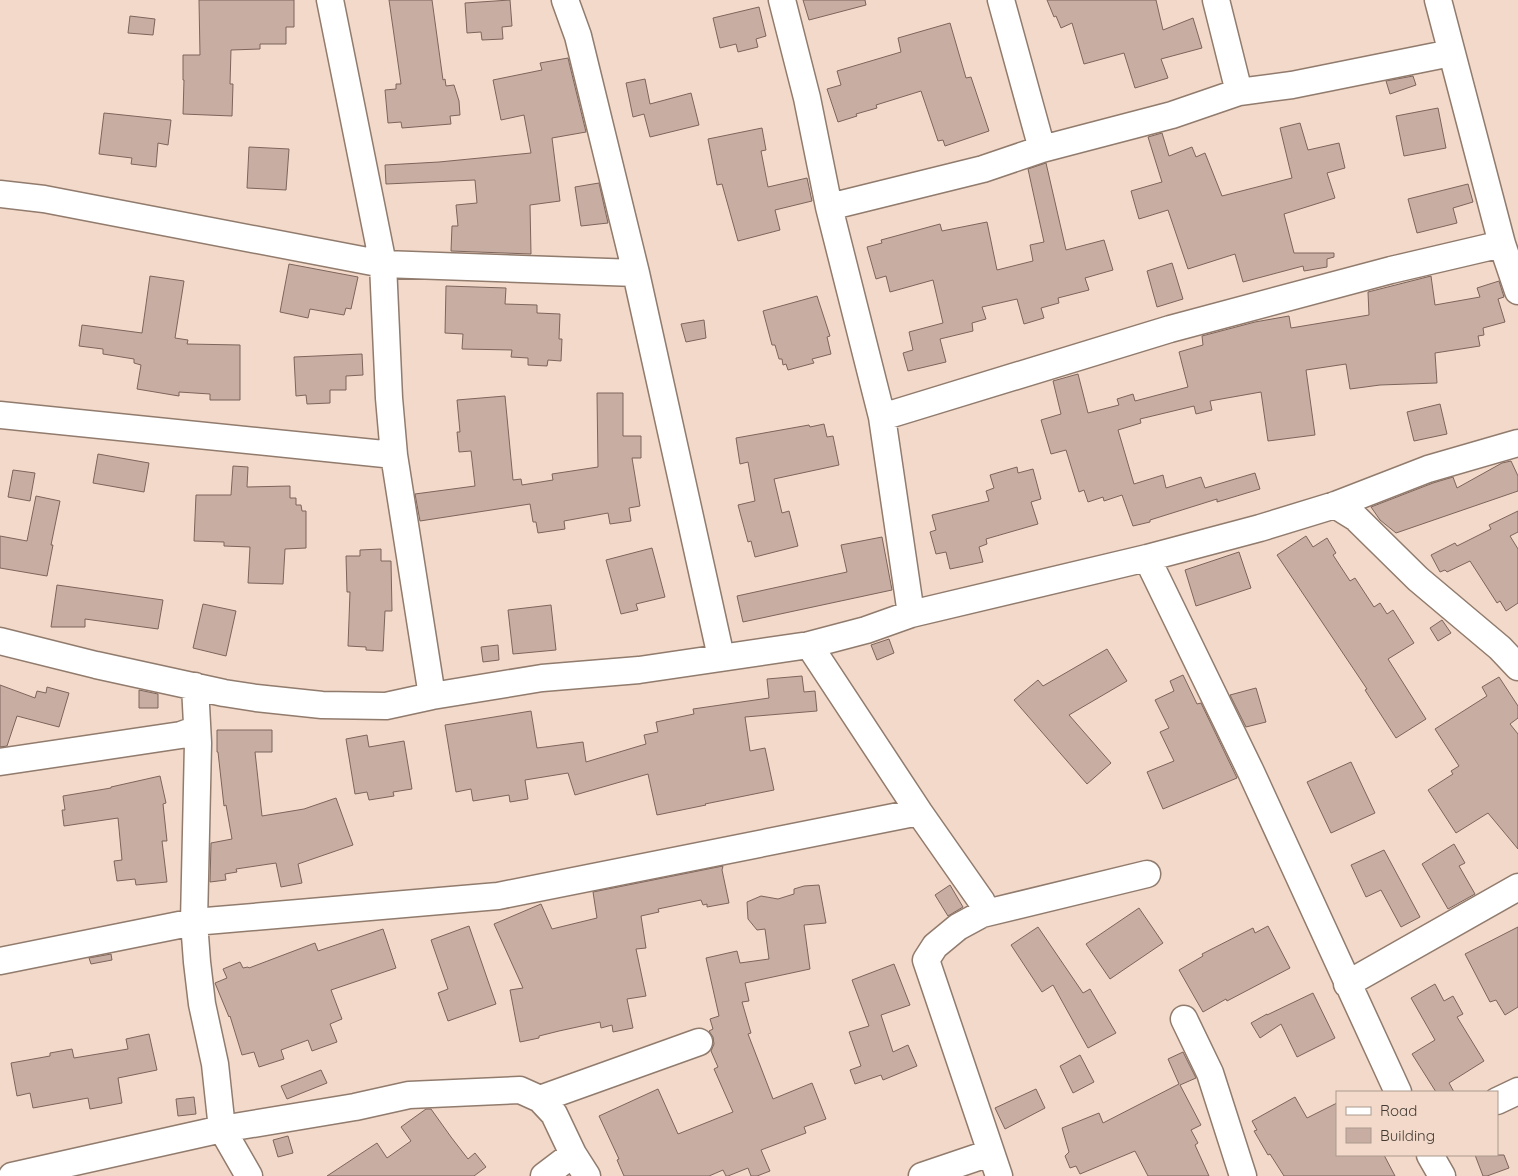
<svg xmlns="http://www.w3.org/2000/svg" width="1518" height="1176" viewBox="0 0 1518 1176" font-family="Quicksand,sans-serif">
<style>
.building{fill:#c8ada3;stroke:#7d655c}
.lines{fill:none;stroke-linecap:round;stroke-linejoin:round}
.minor-casing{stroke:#917b6d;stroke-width:29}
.minor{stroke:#fff;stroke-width:26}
</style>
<rect width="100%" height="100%" fill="#f2d9c9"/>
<!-- building -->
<path class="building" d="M199,0H294V27H286V44H260V49L231,50L230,84H233L232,116L183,114L184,80H183V55H200Z
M389,0H432L443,80L445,79L446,86L454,85L459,101L460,115L450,116L451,124L402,128L401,122L388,123L385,90L396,89V84H401Z
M510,0L512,26L502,27L503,39L482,40L481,32L467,33L465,3Z
M803,0H865L866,5L809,20Z
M1047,0H1156L1163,30L1193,18L1202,48L1161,59L1168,78L1135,88L1124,53L1084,64L1072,23L1061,28L1056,16L1054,17Z
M759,7L766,36L756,39L758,47L738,52L736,44L720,48L713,18Z
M130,16L155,19L153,35L128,33Z
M950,23L966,78L971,77L989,131L945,146L943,140L938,141L921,91L876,105L877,108L856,114L857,116L838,122L827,89L841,85L837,71L901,52L898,38Z
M568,58L586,132L552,138L560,201L530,205L531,254L451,251L452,226H458L456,205L477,203L475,180L386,184L385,165L439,162L531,153L524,115L501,120L493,80L542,70L540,63Z
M1413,76L1416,85L1390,94L1386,81Z
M645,79L650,104L691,93L699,125L650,137L644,114L633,117L626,83Z
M1438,108L1446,148L1404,156L1396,116Z
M104,113L171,120L168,145L158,143L156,167L131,164L132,158L99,154Z
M1300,123L1308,150L1339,143L1345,168L1327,173L1335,198L1284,214L1294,253H1334V257L1327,259V267L1304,271L1303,266L1243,282L1235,254L1188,269L1168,210L1139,219L1131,191L1162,182L1148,137L1162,133L1169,156L1192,147L1196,157L1205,153L1222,196L1292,178L1280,128Z
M762,128L766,150L761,151L768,187L807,178L812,201L775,210L780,230L738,241L722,184L717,185L708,139Z
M249,147L289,149L286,190L247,188Z
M1046,163L1066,250L1104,240L1113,270L1085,278L1089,290L1058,298L1059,303L1041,308L1044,318L1024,324L1017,299L982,307L986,319L972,323L973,331L940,339L946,362L908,371L903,353L913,350L909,332L943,323L933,280L890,292L886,276L876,279L867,247L882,243L881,240L940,224L942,231L987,222L997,270L1033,261L1030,245L1044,242L1028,169Z
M599,183L608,223L581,226L575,187Z
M1468,184L1473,202L1453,208L1457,223L1417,233L1408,199Z
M1172,263L1183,299L1157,307L1147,271Z
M289,264L358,277L351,309L346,308L344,315L310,309L308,318L280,312Z
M150,276L184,281L175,338L188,340L187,344L240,345V400H210V394L179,392V396L137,389L141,365L134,363V359L103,354V349L79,346L82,325L142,333Z
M1431,276L1435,305L1480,297L1477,288L1499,281L1504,297L1498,299L1505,322L1483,328L1484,335L1478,336L1480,346L1435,353L1437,383L1380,385L1350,389L1346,364L1306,370L1315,435L1268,441L1261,392L1210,401L1212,410L1196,414L1194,406L1140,419L1141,423L1118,430L1134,484L1163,475L1166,488L1201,477L1205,488L1255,473L1260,489L1217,502V499L1150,520V522L1133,526L1122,495L1104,501L1103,497L1088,502L1084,490L1079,492L1066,450L1051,454L1041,420L1061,414L1053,381L1078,374L1088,413L1119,405L1117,399L1133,394L1135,401L1188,387L1179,352L1203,345L1202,336L1255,322L1289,316L1291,328L1369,315L1368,292Z
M446,286L506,288L505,304L537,305V313L560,314L559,339H562L561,361L548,360L547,366L528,365V358L511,357L512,350L462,349L463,334L445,333Z
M817,296L830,336L827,337L831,354L812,359L814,363L788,370L786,364L783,365L782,359H779L775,345H772L763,311Z
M704,320L706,338L686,342L681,324Z
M362,354L363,375L346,376V390H330V403L307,404L306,395L296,396L294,357Z
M597,393H623V436H641V458H632L640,506L629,508L631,521L610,524L608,513L564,521L565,529L538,533L536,522H533L530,504L420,521L415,494L475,486L471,451L459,452L457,432H460L457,400L505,396L513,480L521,479L522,485L553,480L552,474L598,467Z
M1440,404L1447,434L1414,441L1407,412Z
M824,424L827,437L833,436L839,465L774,479L782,513L789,511L798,546L755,557L751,541L748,542L738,505L755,501L748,462L740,464L736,438L809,425L810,427Z
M98,454L149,463L144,492L93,483Z
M1511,461L1518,476V491L1396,533L1380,520L1371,507L1433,483L1453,477L1457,488L1502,463Z
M233,466L248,467L247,487L290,486V498H296V505H301L302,511H306V548L285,549L283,584L248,583L250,547L224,546V542L194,541L196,495H231Z
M1017,467L1018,473L1033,469L1041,499L1031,502L1038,524L986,539L987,544L979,547L983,562L950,569L946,552L936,554L930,532L936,530L932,515L989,501L986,491L994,488L990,475Z
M13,470L35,473L30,501L8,497Z
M36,496L60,501L51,545H53L47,576L0,568V536L27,541Z
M1518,511V532L1510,536L1518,549V603L1506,611L1500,601L1497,603L1470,561L1447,572L1445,570L1440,572L1431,555L1455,543L1457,546L1491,529L1489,525Z
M1306,536L1313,547L1327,538L1336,553L1333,555L1350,581L1355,578L1374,607L1380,603L1387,614L1393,610L1414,643L1388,659L1426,719L1396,738L1365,690L1367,689L1277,555Z
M882,537L892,590L743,622L737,596L847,572L841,545Z
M652,548L665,597L636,604L638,610L621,614L606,560Z
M381,549V561H391L392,611H385L383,651L366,650V647L348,646L350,592H347L346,556H360V550Z
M1239,552L1251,588L1196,606L1185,570Z
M57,585L163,600L158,629L85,619V627H51Z
M203,604L236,611L226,656L193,648Z
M551,605L556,650L513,654L508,610Z
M1442,620L1451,633L1438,641L1430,628Z
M889,639L894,653L877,660L871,645Z
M498,645L499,660L483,662L481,647Z
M1107,649L1127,681L1069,715L1111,763L1087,784L1014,700L1038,680L1043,686Z
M1183,675L1197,704L1201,703L1237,778L1163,809L1147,772L1174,761L1160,732L1169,728L1155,700L1174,691L1170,681Z
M802,676L804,692L815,691L817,711L745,717L750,751L765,748L774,790L705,804L706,805L657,815L648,774L575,795L568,773L525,780L528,799L510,802L509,795L473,801L471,789L456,792L445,725L531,711L537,748L583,742L586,762L646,744L644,735L658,732L656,722L694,714L693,709L769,698L767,679Z
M1499,677L1518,706V718L1510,724L1518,734V849L1488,813L1456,833L1428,790L1453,774L1451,771L1459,766L1435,729L1487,696L1482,687Z
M0,685L35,698L37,691L46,693L47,687L69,693L59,727L17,716L7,746L0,747Z
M1256,688L1266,722L1246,727L1230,695Z
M139,690L158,694V708H139Z
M217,730H272V752H255L262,816L304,809L336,798L353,845L298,864L302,883L281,887L276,863L236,869L237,872L225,874L226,880L210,882L211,843L232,839L226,805L224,806L218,752H217Z
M367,735L369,747L404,741L412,789L393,792L394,796L369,800L367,792L355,794L346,739Z
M1351,762L1375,813L1331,833L1307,782Z
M160,776L166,803L163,804L167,841H162L167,882L136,885L135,879L117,881L114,861L122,860L118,818L64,826L62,810H65L63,796L111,788V787Z
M1454,844L1465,863L1459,866L1475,894L1448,909L1422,864Z
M1384,850L1420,917L1401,927L1381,890L1366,897L1351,865Z
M723,866L722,870L729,903L707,907V904L703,905L701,900L658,909L659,912L641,916L646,948L636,949L646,996L627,999L633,1028L613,1032L612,1025L601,1028L600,1022L559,1031L539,1036V1038L520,1042L510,990L523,988L494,924L541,904L552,929L597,918L593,892Z
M819,885L826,923L804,925L810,969L745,983L749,1001L742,1002L751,1033L748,1034L773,1099L812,1083L826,1119L804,1127L806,1133L761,1150L770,1171L757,1176H751L748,1168L728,1176H726L723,1170L709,1176H624L617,1160L619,1159L599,1116L658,1089L678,1134L733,1112L714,1069L718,1067L711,1051L714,1044L713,1037L709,1031L713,1029L710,1019L719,1016L706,958L737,951L740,963L769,959L765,929L757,930L748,919L747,902L761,896L778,899L794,894V889L804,886Z
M950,885L963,907L948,916L935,895Z
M1139,908L1163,943L1110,979L1086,944Z
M469,926L496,1004L448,1021L438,993L448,989L431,940Z
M1268,926L1290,968L1227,1001L1226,999L1203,1012L1179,970L1203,956L1202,954L1253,928L1255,933Z
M1038,927L1083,993L1090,989L1116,1033L1088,1048L1053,985L1042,992L1011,945Z
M1518,927V1007L1505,1015L1496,1000L1490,1002L1465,954Z
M383,929L396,968L331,990L342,1019L330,1024L337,1042L312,1051L308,1040L281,1050L284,1059L259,1067L254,1052L242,1055L230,1016L229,1017L215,983L227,978L223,969L240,962L243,968L248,967L249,968L315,943L318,951Z
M111,954L112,960L91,964L89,958Z
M894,964L910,1005L881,1015L893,1052L908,1045L917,1066L883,1080L881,1075L855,1084L850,1070L861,1066L849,1032L869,1026L852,980Z
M1435,984L1444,1001L1453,996L1463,1014L1457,1017L1484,1061L1449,1083L1454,1092H1436L1412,1054L1435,1040L1411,998Z
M1313,993L1335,1038L1297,1057L1281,1024L1260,1038L1251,1023L1267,1014V1015Z
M149,1034L157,1070L118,1078L122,1103L90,1109L88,1098L33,1108L30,1093L17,1096L11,1063L50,1056V1053L72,1049L74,1058L128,1049L126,1039Z
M1183,1052L1196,1078L1180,1085L1201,1125L1191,1130L1198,1143L1195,1145L1209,1176H1148L1135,1151L1080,1174L1076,1166L1070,1168L1065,1156L1069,1152L1062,1128L1099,1113L1103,1123L1179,1084L1168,1059Z
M1080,1055L1094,1082L1073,1093L1060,1066Z
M321,1070L327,1083L287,1099L281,1086Z
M1036,1089L1045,1108L1005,1129L995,1108Z
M194,1097L196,1114L178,1116L176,1099Z
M1295,1097L1307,1118L1337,1103V1155H1384L1395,1176H1284L1270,1154L1268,1155L1254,1131L1257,1130L1252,1121Z
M426,1109H431L451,1137L468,1159L475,1153L486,1167L474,1176H327L377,1143L387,1158L411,1141L401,1127Z
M288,1136L293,1153L278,1157L273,1140Z
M1475,1155H1504L1509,1168L1487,1176H1483Z"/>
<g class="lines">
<defs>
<path id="minor" d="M330,0L383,264L389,398L394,455L432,696
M565,0L578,36L636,273L721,657
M782,0L807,98L829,207L882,417L911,614
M1001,0L1042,149
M1216,0L1239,92
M1438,0L1502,244L1518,291
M0,194L44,199L383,264L636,273
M829,207L983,169L1042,149L1172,115L1239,92L1292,85L1451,53
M0,415L394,455
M882,417L1170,329L1391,270L1502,244
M1335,505L1356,518L1418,579L1500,648L1518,667
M1147,558L1251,772L1398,1092
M0,641L96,665L224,693L256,698L322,705L386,706L432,696L542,678L639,670L809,645L866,630L911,614L1147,558L1260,528L1335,505L1428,469L1518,443
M809,645L919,812L982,902V914L958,927L935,946L926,960L999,1176
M195,686L198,743L194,922L197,962L202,1004L215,1064L222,1129L249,1176
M0,762L181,735L197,729
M982,914L1147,874
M0,961L194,922L498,896L919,812
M1347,984L1518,887
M1184,1019L1210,1073L1243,1176
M540,1099L699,1042
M1497,1101L1518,1091
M1430,1155L1442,1176
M12,1176L222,1129L355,1107L409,1095L520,1090L540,1099L554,1114L573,1154L587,1176
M544,1176L573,1154
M922,1176L990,1153"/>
</defs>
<!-- minor casing -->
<use href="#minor" class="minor-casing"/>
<!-- minor -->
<use href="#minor" class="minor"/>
</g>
<!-- legend -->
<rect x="1336" y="1091" width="162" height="65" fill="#f2d9c9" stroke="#ac998d"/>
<rect x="1346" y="1107" width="25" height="8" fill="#ffffff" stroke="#ac998d"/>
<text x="1380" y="1116" font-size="15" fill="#433a33">Road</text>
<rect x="1346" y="1128" width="25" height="15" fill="#c8ada3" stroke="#ac998d"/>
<text x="1380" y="1141" font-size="15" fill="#433a33">Building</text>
</svg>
